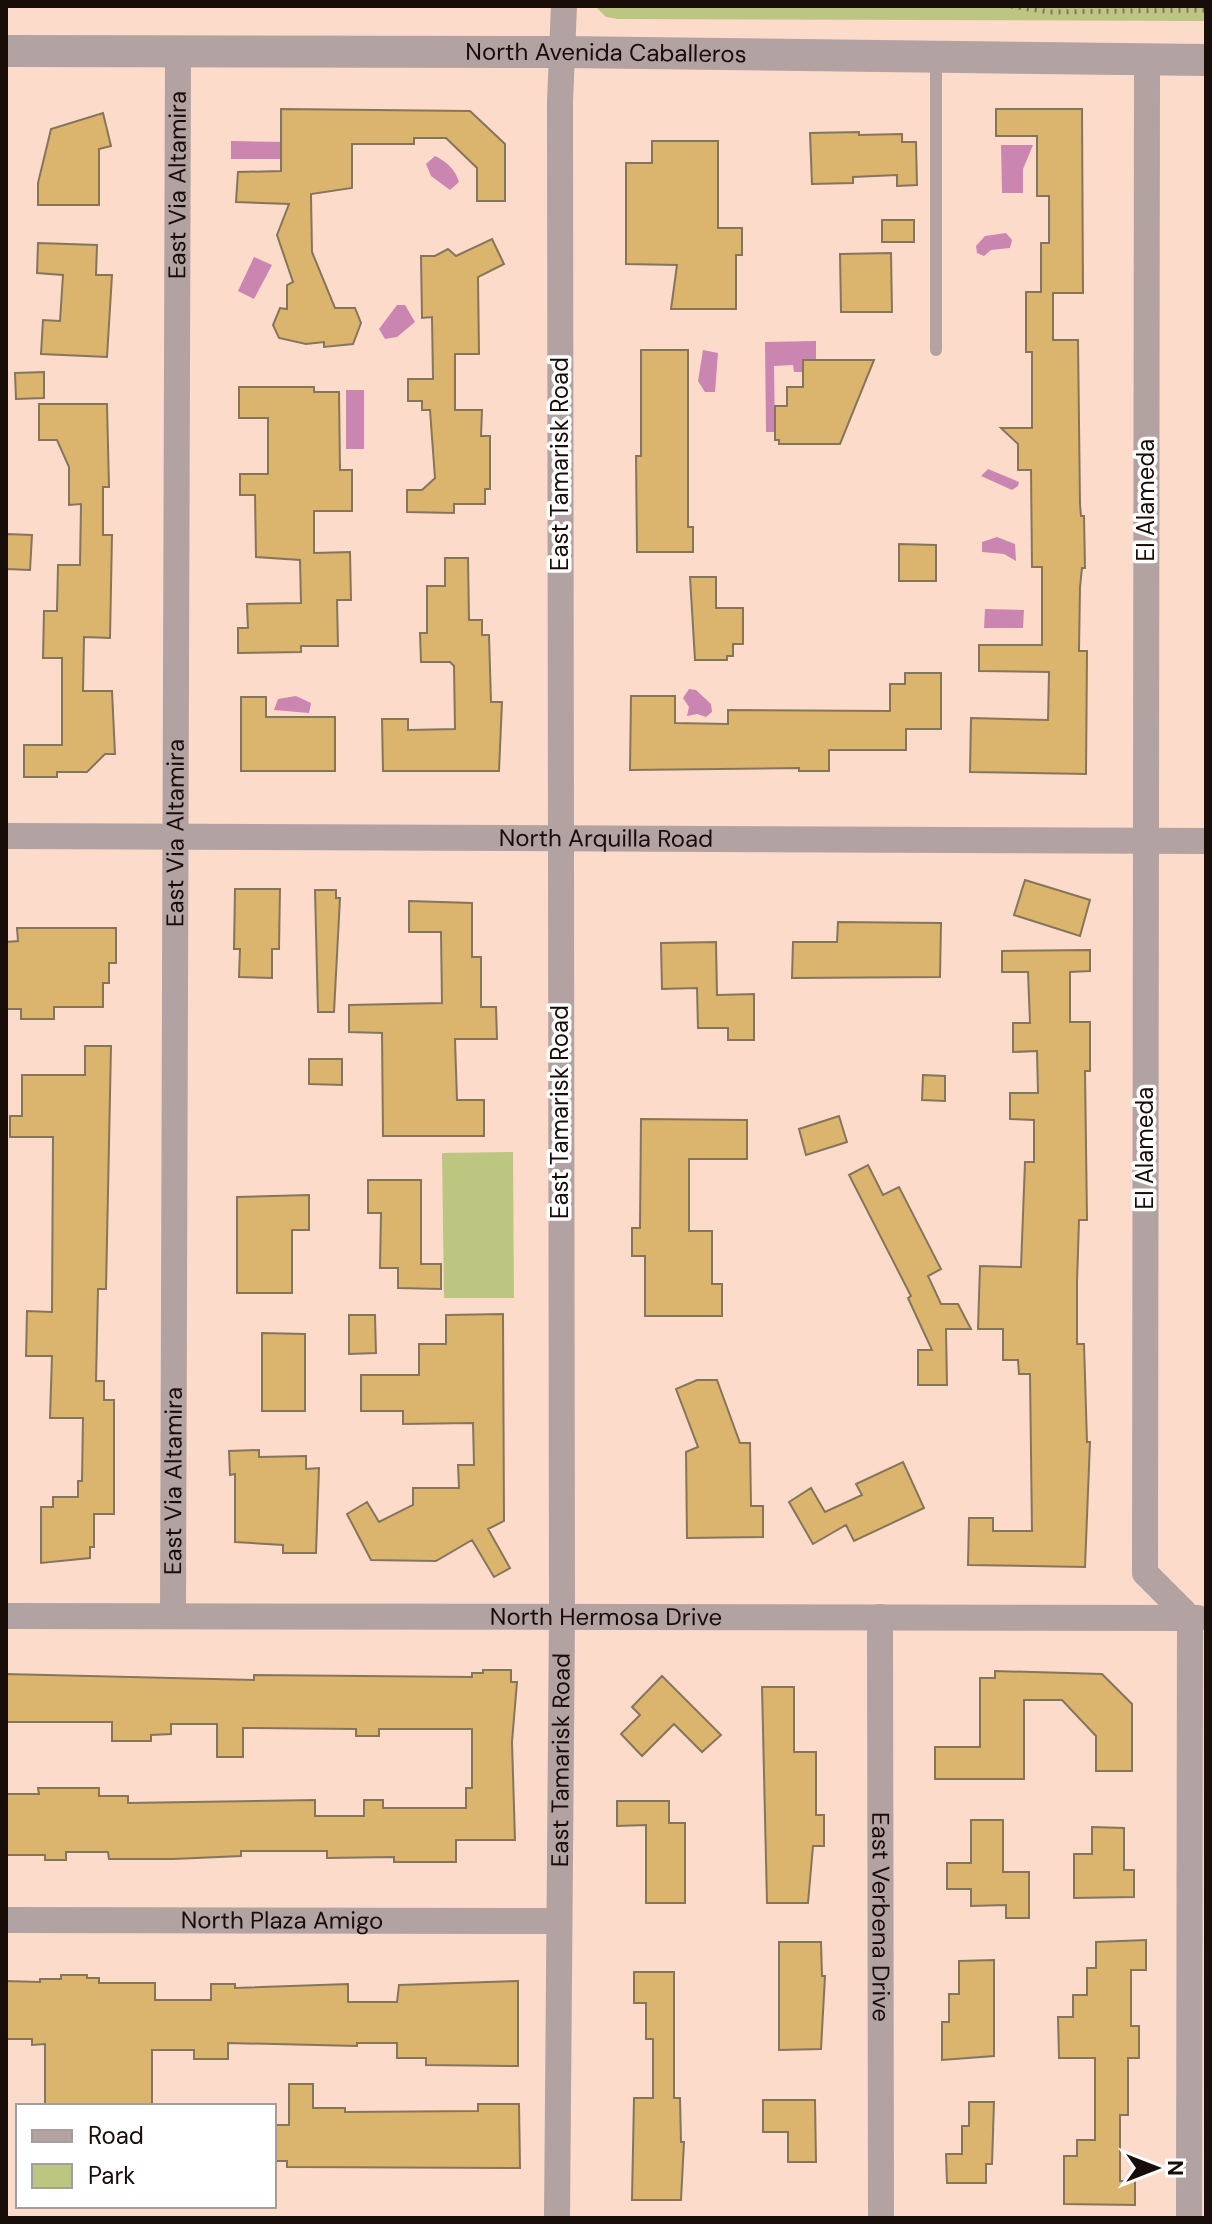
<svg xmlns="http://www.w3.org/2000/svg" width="1212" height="2224" viewBox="0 0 1212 2224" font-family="'DM Sans',sans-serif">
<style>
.green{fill:#bdc680}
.water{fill:#ca86b1}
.building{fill:#dbb46e;stroke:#85765b;stroke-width:2}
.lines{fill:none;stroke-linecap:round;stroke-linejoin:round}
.path{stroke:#897369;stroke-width:5;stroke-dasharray:2 6;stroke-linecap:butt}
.service{stroke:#b2a2a2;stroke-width:12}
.minor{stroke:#b2a2a2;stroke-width:26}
.tertiary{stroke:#b2a2a2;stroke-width:32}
.labels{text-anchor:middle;stroke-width:7;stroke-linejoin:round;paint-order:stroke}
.street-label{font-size:24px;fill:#180d08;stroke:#fff}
</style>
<rect width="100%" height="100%" fill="#fcdbcb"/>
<!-- green -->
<path class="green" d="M595,6H1206V21L618,19L606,17Z
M513,1152L514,1298H444L442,1153Z"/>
<!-- water -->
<path class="water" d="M231,141L289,142V159H231Z
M1001,145H1033L1023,169V193H1002Z
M435,156C447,162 455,169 459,182L450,190L431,176L426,164Z
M1006,233L1012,240L1010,248L991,250L984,256L977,253L976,246L985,236Z
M254,257L272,265L254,299L238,291Z
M397,305H405L415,322L397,337L385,339L379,329Z
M816,341V360H803V372H794L793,365L774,366L775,432H766L765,342Z
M703,350L718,353L715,392H705L698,381Z
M346,390H364V449H346Z
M988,469L1019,482L1018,486L1012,490L981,476Z
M997,537L1015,544L1016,561L1004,554L982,552V542Z
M985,609L1024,610L1023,628H984Z
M689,689L696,690L711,704L712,712L706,717L697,714L687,716L689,707L683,698Z
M296,696L311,703L309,713L274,710L278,699Z"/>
<!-- building -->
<path class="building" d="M281,109L470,111L505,144V201H477V168L446,138H414V144H352V188L311,194L312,252L335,308H355L361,323L353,344L324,347V342L306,344L279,338L273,325L280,308L287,309V285L293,282L277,235L289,204L236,202L238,172L281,171Z
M996,109H1082L1083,293H1053V340H1078L1080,504L1081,516H1084L1085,568H1082L1080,587L1079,651H1087L1086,774L970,772L971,718L1048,720L1049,672L979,671V645H1042V567H1032L1031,470H1018V444L1001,428H1032V352H1026V292H1041V243H1049V196H1037V136H996Z
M103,113L111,146L99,149V205H38V183L51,129Z
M859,132V135L902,134V142H916L917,185L897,186V175L853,177V183L812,184L810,133Z
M652,141H718V228H742V255H736V309H671L677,265L626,264V163H652Z
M882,220H914V242H882Z
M492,239L504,264L478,277L479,354H455V410H482L481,436H490V489H485V504H454V513L407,512V490H422L435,478L430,410H422V401H408V379H433L432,317L422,318L421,256H435L448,249L456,256Z
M38,243L97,245L96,275H112L107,357L41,354L43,320L60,321L63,275L37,273Z
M891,253L892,312H841L840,254Z
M641,350H688V527H693V552H637L636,456H641Z
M803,360H874L840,444H779V440H775V406H787V387H803Z
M44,372V398L16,399L15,373Z
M239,387H314V392H339L340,470H352V511H314V553L350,552L351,600H337L338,646H301V652L238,653V628H248L247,604L301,603L300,560L256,557L255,495H240V474H268V418H239Z
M39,404H107L109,487H103V535H112L110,638L84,637L83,691H112L115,754H105L87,772H57V777H24V745H62V658H43L44,611H57L58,565H80L81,504L69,505V467L57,440H39Z
M6,534L32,535L30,570L6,569Z
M899,544L936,545V581H899Z
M445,558H468L469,620H482V635H489L491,702H502L499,771H383L382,719H408V730L455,729L454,666L450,662H421L420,633H427V586H445Z
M690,577H716V608H743V644H733V656H727V660H695Z
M905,673H941V729H906V750H829V771H799V768L630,770L631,696H675V723L728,724V710L890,711V684H905Z
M241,697H266V717H335V771H241Z
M1025,880L1090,900L1080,936L1014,915Z
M235,889H280L279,949H272V978L239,977L240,949H234Z
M315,890H336V898H340L334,1012H318Z
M409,901L472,903V957H481V1007H496L497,1039H455L457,1100H484V1136H383L382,1033L349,1032V1005L442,1003L441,932H409Z
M838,922L941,923L940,977L792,978L793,942H837Z
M17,928H116V963H109V983H103V1007H54V1019H21V1009H6V942L18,941Z
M716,942L717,995L754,994V1040H728V1028H698L697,988L662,989L661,943Z
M1090,950V971L1070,972V1022H1090V1071H1085L1087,1220H1079L1077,1283V1344H1084L1087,1442H1090L1085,1567L968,1565L969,1518H993V1531H1032L1030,1374H1019L1018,1360H1003V1329H978L980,1266L1021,1267L1025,1162H1034V1120L1010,1119V1093H1038L1037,1051L1013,1052V1023H1030L1028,972H1002V951Z
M85,1046H111L106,1289H98L96,1381H104V1400H114V1514H94V1547H90V1558L41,1563V1507H53V1497H78V1481H82L83,1418H50L52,1356H26L27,1311L52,1312L53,1137H10V1116H22V1075H85Z
M309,1059H342V1085L309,1084Z
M923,1075L945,1076V1101L922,1100Z
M839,1116L847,1142L806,1155L799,1129Z
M641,1119L747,1120V1159H689V1231H712V1284H722V1316H645V1256H632V1228H640Z
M868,1165L883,1195L899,1187L941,1269L928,1276L941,1304H958L971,1329H946L947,1385H918V1350H932L908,1298L911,1296L849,1175Z
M368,1180H421V1264H441V1289L398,1288V1268H380L381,1213H368Z
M309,1195V1230H292V1293H237V1197Z
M503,1314L504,1521L488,1529L510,1568L494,1577L472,1540L436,1561L371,1560L347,1514L367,1502L379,1522L413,1505V1488H459L458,1465H474L473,1423L403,1424V1411H361V1375H419V1344H446V1315Z
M349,1315H375L376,1353L349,1354Z
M262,1333L305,1334V1411H262Z
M697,1380H717L740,1443H750L751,1506H763V1537L687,1538L686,1452L698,1447L676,1389Z
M259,1450V1457L306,1456V1469L319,1468L316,1553H283V1545L235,1542V1474L230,1475L229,1451Z
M903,1462L924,1508L854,1541L846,1525L813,1544L789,1502L811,1488L825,1512L862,1495L856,1484Z
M483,1670H511V1682H517L512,1742L515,1840H456V1862H394V1857L327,1858V1851H241V1856L173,1859H109L108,1852H66V1860H45V1855H6V1794H39L38,1788H99V1796H128V1803L315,1800V1816H364V1800H383V1808H466V1788H472V1729H379V1736H356V1729L243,1728V1757H217V1724H171V1734L151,1735V1741H112V1722H6V1674L254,1680V1675L472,1677V1673H483Z
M995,1671L1102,1674L1132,1704V1771H1096V1736L1062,1700H1024V1779H935V1747H980V1678H995Z
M662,1676L721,1735L702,1752L674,1724L642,1756L621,1734L640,1715L632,1707Z
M762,1687H794V1752H816V1815H824V1846H813L808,1903H767Z
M617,1801H669V1823H685V1903H646V1825L617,1826Z
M971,1820H1003V1872H1029V1918H1006V1905L971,1906V1889H947V1863H971Z
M1092,1827L1124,1828V1870H1134V1897L1074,1898V1854H1092Z
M1146,1940V1970H1131V2026H1139V2058H1128V2115H1120V2181H1135V2205L1064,2204V2156H1077V2140H1095V2058H1059L1058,2017H1073V1995H1087V1968H1096V1942Z
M779,1942H821L822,1976H825L821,2049L779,2050Z
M994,1960V2056L942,2060V2022H949V1994H959V1961Z
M634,1972H674V2098H680L681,2142H684L681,2200H632L634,2098H653V2039H646V2003H634Z
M61,1975H87V1978H99V1983H155V2000H211V1984H235V1988L348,1984V2002H397L399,1985L518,1981V2066L426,2065V2058H397V2043H357V2046L228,2043V2059H194V2050H152V2106H45V2044L32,2045V2039H6V1981L40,1982V1979H61Z
M289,2084H313V2108H345V2112L478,2111V2104H519L520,2168L287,2167V2161H274V2125H289Z
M763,2100H815L816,2162H788V2132H763Z
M969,2102H994L992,2164H986V2183H947L946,2154H962V2126H969Z"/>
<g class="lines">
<!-- path -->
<path class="path" d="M1011,6L1050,12L1206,10"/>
<!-- service -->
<path class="service" d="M936,57V350"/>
<!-- minor -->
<g class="minor">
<path d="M1147,60L1145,1573L1190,1618L1189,2218"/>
<path id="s1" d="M6,836L1206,841"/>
<path id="s2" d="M173,1615L178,52"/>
<path id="s3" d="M6,1616L1198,1618"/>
<path id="s4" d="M880,1617L881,2218"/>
<path id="s5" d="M6,1920L558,1921"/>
<path id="s6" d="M557,2218L562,1616L560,101L564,6"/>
</g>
<!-- tertiary -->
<path class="tertiary" id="s7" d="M6,51L563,52L1206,60"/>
</g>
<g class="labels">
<!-- street labels -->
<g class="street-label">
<text dy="8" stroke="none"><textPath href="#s7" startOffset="600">North Avenida Caballeros</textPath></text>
<text dy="8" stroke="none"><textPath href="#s2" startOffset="1430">East Via Altamira</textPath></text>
<text transform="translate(560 464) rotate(-90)" y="8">East Tamarisk Road</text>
<text transform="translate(1146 500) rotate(-90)" y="8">El Alameda</text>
<text dy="8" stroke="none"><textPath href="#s2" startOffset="782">East Via Altamira</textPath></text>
<text dy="8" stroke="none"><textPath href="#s1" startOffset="600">North Arquilla Road</textPath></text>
<text transform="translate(560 1112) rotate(-90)" y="8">East Tamarisk Road</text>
<text transform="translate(1145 1148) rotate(-90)" y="8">El Alameda</text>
<text dy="8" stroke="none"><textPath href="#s2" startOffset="134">East Via Altamira</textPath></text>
<text dy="8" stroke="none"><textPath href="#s3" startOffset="600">North Hermosa Drive</textPath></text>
<text dy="8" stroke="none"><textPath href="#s6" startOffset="458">East Tamarisk Road</textPath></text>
<text dy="8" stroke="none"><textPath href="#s4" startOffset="300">East Verbena Drive</textPath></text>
<text dy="8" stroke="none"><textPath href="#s5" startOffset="276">North Plaza Amigo</textPath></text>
</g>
</g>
<!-- border -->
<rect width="1212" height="2224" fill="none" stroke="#180d08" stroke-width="16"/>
<!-- legend -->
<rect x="16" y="2104" width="260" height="104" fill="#ffffff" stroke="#a39e9c" stroke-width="2"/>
<rect x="32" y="2130" width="40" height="12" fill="#b2a2a2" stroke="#a39e9c" stroke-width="2"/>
<text x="88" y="2144" font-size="24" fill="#180d08">Road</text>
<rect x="32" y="2164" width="40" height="24" fill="#bdc680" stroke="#a39e9c" stroke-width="2"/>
<text x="88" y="2184" font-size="24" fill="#180d08">Park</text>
<!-- north arrow -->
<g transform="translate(1156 2168) rotate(90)" stroke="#ffffff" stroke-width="6" paint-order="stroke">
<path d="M0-6L14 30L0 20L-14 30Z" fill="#180d08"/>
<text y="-12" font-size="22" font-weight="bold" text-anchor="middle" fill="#180d08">N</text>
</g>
</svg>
